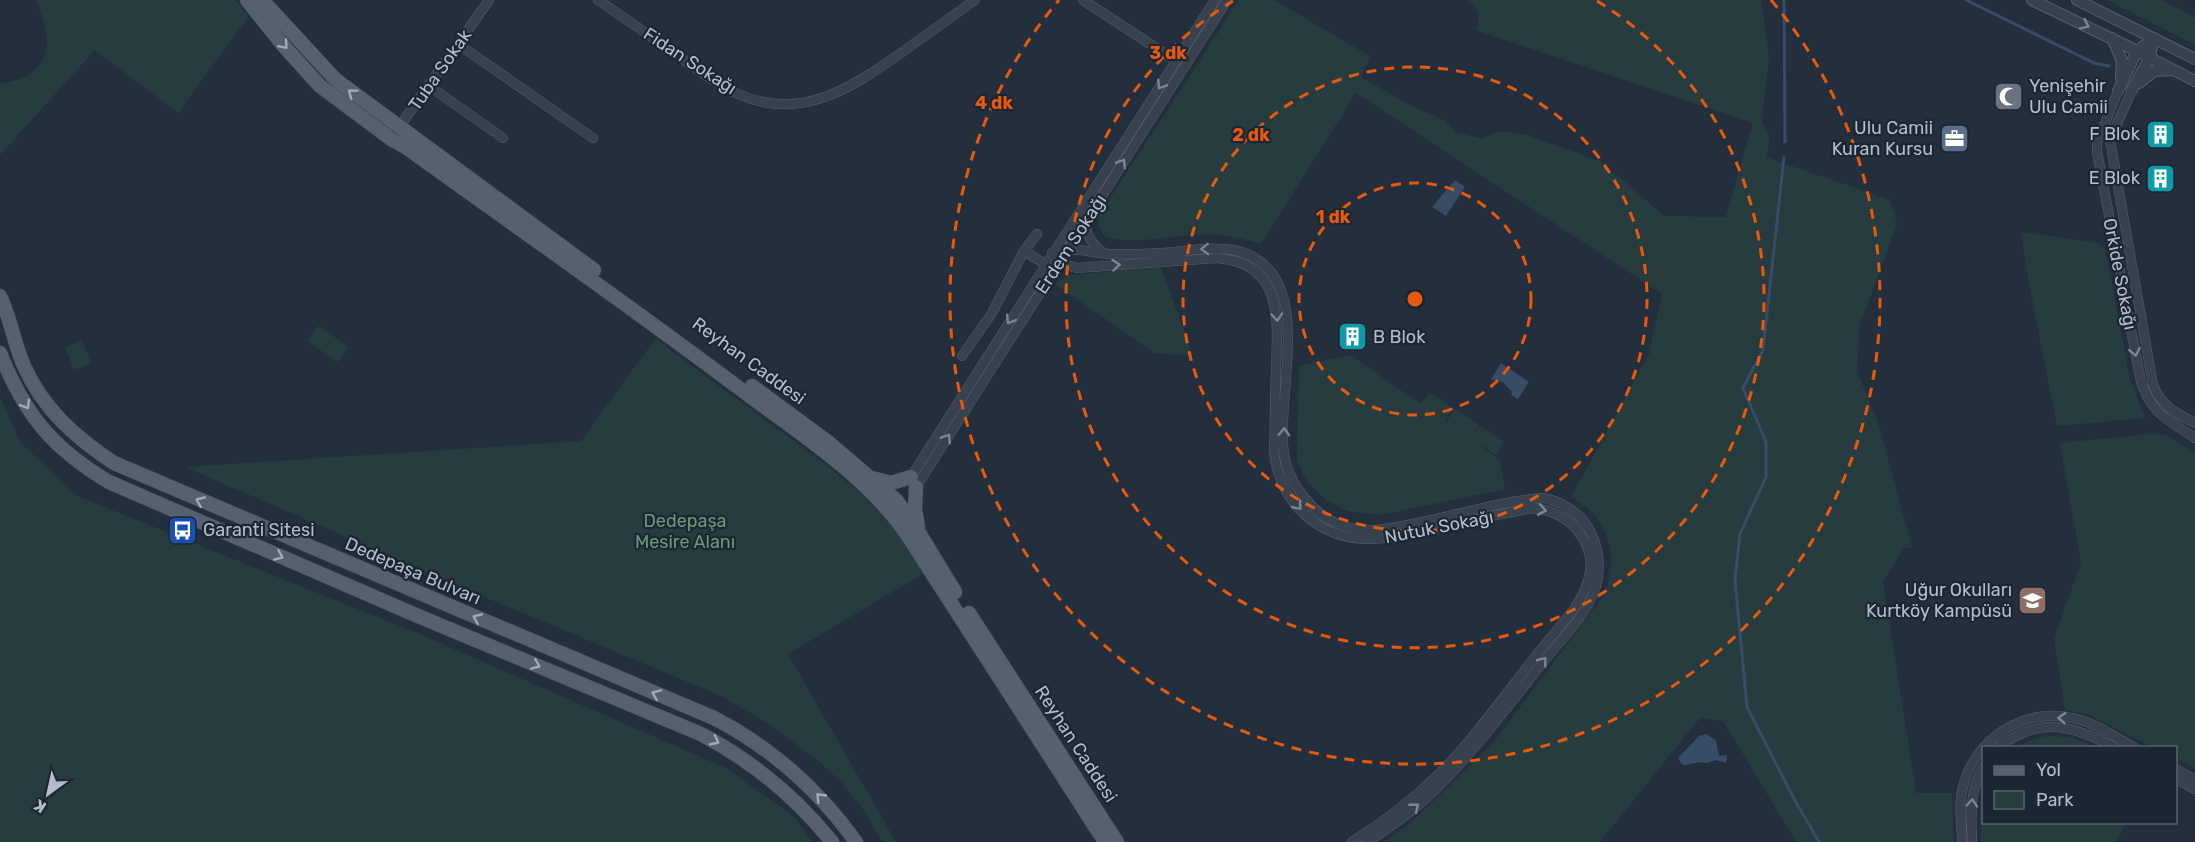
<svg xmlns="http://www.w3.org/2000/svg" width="2195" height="842" viewBox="0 0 2195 842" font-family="Rubik,sans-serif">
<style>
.green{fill:#263c3f}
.water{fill:#394c67}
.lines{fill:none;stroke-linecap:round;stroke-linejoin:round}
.stream{stroke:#394c67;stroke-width:3}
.minor-casing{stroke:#565f6c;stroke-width:10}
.tertiary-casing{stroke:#565f6c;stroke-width:12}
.primary-casing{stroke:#414a57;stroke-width:15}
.minor{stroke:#38414e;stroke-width:9}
.tertiary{stroke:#38414e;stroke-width:10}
.primary{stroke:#56606e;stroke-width:14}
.oneway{stroke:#7c8592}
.oneway2{stroke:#a1aab7}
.ring{fill:none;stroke:#e8590c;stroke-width:3;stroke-dasharray:10 8}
.labels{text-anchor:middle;stroke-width:4.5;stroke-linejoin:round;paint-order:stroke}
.street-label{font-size:18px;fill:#b4bcc9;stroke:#1d2633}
.poi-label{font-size:18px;fill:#b4bcc9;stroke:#1d2633;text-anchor:end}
.park-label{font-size:18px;fill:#6b9a76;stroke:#1d2633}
.centre{fill:#e8590c;stroke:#1d2633;stroke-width:3}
.ring-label{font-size:18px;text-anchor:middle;font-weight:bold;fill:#e8590c;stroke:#1d2633;stroke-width:4.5;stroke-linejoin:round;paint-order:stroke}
</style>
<rect width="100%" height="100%" fill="#242f3e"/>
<!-- green -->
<path class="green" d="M37,0H235L248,17L178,113L95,50L0,155V84C24,80 47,70 47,41C47,28 40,13 37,0Z
M1239,0H1274L1370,56L1361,77L1415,108L1444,120L1456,132L1483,139L1498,131L1524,134L1602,162L1664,216L1726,217L1753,123L1476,30C1480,16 1480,10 1468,0H1761L1769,56L1762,122L1770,139L1766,157L1890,200L1897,224L1860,325L1857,371L1878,422L1912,547L1904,548L1883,581L1916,793H1952L1954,842H1796L1723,721L1700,718L1600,842H1384L1411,823L1493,743L1604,595C1620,555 1609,518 1571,497L1649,354L1662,294L1356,93L1261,244C1236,236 1219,234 1192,235C1166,236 1128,246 1104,236L1098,225L1099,215Z
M2107,0H2162L2195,17V45Z
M2021,232L2098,243L2105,249L2130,379L2145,418L2057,426L2027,273Z
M1161,267L1193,356L1155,353L1056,285L1060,280L1071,275Z
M318,326L349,347L338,362L307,341Z
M655,339L827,465L862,495L890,524L926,572L788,654L896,842H883L862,808L841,782L823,765L771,725L721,696L487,598L185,467L581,441Z
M82,340L91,363L74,370L65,347Z
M1350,355L1421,404L1429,392L1453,408L1445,420L1446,422L1455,409L1479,425L1471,439L1480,426L1504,442L1496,455L1474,441L1500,461L1505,489L1381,515L1348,511L1327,501L1307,482L1297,460L1299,366Z
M0,396L20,442L77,496L415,632L726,768L795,817L812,842H0Z
M2150,434L2165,435L2195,452V768L2176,758V748L2153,747L2087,714L2065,710L2054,638L2081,563L2060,443Z
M2047,736L2071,737L2095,747H2014L2038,738Z
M1983,788L1984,822L2126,823L2116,842H1981L1980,804Z"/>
<!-- water -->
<path class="water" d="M1455,180L1465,187L1446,216L1432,207Z
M1501,363L1529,382L1518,399L1511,395L1512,392L1503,382L1491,379Z
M1706,734L1716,740L1719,756L1727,755L1726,763L1716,760L1707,763L1701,762L1685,765L1682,764L1678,758L1699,736Z"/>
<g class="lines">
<!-- stream -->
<path class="stream" d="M1784,0L1785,142
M1966,0L2094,63L2109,66
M1784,157L1763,350L1743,388L1766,442V477L1740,534L1735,580L1747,707L1793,797L1819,842"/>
<defs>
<path id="minor" d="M598,0C627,20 656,40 684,60C701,72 719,86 738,94C801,122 851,88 901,53C926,35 950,18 975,0
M1083,0L1176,61
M458,44L593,138
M429,86L503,138
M2132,90L2110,140L2153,385C2163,408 2174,412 2195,423
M2118,91L2097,143V152L2141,382C2153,415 2167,419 2195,438
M397,130L489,0
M1086,220C1085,236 1091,242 1103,253
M1024,251L1045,264
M1052,253C1071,245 1090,253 1110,254C1127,255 1144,254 1160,253C1184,252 1208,246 1233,250C1323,268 1272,398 1285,460C1289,477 1297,490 1309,503C1317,512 1326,519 1338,524C1368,536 1397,527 1427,521C1465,513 1504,501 1543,498C1561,501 1578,512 1588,527C1599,546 1602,568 1595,589C1587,614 1564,636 1548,656C1512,701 1477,748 1436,789C1416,809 1391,826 1368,842
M1052,253L1059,263L1077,268L1217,258C1282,263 1278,317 1276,367C1275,394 1275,422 1274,450C1275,471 1284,492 1298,508C1338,551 1385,540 1435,529C1468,522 1501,513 1534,508C1550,510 1567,517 1577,530C1589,545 1594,563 1588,581C1580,608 1556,630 1539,652C1507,692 1477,735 1441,772C1415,798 1384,822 1352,842
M962,356L992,313L1024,251L1037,234
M911,477L1215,0
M916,487L1227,0
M1998,748C2039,715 2073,725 2116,748
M2176,769L2195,780
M2176,779L2195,789
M1962,842C1962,824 1958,804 1963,787C1975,737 2027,705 2077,719C2097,724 2117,738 2135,748
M1972,842C1971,816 1969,790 1984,766"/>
<path id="tertiary" d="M2032,0L2137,51L2195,81
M2077,0L2195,59
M2112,38L2122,61L2121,78
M2139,83L2154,71L2173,70
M2132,90L2150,57L2154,38
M2118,91L2137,51L2154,38"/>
<path id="primary" d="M247,0L282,44L320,86L391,139L407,148C518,228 630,306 739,388C797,432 864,473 906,533L1105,842
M262,0L336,80L594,270
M0,296C11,319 14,344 24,366C43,409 76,438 114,463L714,718C772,748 818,789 856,842
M0,353C25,415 52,448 109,482L418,616L701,734C752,761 795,796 832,842
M752,386L828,442L896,500L913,523L955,592
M872,478L891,483L911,477
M916,487L915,509L918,527
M969,613L1117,842"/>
</defs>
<!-- minor casing -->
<use href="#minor" class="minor-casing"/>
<!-- tertiary casing -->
<use href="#tertiary" class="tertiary-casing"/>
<!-- primary casing -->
<use href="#primary" class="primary-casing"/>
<!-- minor -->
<use href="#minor" class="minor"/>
<!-- tertiary -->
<use href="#tertiary" class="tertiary"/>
<!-- primary -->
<use href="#primary" class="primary"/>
</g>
<!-- one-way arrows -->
<defs><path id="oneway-chevron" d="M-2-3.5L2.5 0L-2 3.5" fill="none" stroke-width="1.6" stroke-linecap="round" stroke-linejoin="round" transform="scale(1.5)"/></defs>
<g class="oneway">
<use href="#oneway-chevron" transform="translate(2085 25) rotate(26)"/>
<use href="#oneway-chevron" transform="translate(1161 85) rotate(123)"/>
<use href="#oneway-chevron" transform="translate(1122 163) rotate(-57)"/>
<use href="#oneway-chevron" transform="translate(1205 249) rotate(178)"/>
<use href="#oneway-chevron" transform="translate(1116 265) rotate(-5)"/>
<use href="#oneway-chevron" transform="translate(1277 317) rotate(85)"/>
<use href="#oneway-chevron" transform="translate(1010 320) rotate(122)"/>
<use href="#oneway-chevron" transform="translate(2135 352) rotate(79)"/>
<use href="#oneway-chevron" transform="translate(1284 432) rotate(-88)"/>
<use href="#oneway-chevron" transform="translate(947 438) rotate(-57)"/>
<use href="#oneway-chevron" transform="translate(1298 506) rotate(50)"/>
<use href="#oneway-chevron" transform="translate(1542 510) rotate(10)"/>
<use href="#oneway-chevron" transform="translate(1543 661) rotate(-52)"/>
<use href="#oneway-chevron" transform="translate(2062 718) rotate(-176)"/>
<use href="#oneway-chevron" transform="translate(1972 803) rotate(-85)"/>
<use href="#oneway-chevron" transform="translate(1415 807) rotate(-39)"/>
</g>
<g class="oneway2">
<use href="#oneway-chevron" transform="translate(284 45) rotate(49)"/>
<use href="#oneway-chevron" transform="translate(352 93) rotate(-143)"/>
<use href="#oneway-chevron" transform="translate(26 405) rotate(59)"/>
<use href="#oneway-chevron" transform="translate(200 501) rotate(-157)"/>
<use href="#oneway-chevron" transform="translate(279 556) rotate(24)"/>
<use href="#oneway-chevron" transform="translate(477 618) rotate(-157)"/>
<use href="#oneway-chevron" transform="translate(536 665) rotate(23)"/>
<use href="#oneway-chevron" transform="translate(656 694) rotate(-157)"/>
<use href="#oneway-chevron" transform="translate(715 741) rotate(28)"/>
<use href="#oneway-chevron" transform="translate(820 797) rotate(-134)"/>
</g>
<!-- distance rings -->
<g class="ring">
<circle cx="1415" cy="299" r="116"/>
<circle cx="1415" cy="299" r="232"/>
<path d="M1597 1A349 349 0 1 1 1233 1"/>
<path d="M1771 0A465 465 0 1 1 1059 0"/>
</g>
<!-- icons -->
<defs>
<symbol id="mosque-square" viewBox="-11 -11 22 22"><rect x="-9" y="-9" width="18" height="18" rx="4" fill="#6b7280" stroke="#1d2633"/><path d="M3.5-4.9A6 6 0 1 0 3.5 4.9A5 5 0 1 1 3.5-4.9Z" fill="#fff"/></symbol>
<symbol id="building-square" viewBox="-11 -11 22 22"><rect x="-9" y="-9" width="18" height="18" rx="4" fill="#0f9aa8" stroke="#1d2633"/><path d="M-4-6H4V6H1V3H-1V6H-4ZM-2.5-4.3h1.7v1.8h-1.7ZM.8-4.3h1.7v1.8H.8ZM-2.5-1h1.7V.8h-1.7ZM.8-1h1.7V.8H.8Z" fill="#fff"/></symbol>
<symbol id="office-square" viewBox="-11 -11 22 22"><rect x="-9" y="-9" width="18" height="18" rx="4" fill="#5c6f8a" stroke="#1d2633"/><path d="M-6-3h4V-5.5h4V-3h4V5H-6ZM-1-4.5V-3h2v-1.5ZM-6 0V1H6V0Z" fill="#fff"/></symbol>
<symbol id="bus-square" viewBox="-11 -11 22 22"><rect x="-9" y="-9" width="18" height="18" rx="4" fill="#1a4fb4" stroke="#1d2633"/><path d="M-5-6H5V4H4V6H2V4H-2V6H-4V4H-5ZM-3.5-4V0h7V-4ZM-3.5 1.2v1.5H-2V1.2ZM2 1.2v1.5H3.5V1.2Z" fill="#fff"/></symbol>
<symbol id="school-square" viewBox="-11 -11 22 22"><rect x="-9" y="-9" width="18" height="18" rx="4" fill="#8d6e63" stroke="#1d2633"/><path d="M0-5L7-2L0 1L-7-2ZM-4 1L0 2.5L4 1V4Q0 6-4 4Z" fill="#fff"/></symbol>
</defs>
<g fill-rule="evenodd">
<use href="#mosque-square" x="1992" y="80" width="33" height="33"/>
<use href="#building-square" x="2144" y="118" width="33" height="33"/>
<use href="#office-square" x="1938" y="122" width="33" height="33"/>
<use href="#building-square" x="2144" y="162" width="33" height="33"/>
<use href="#building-square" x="1336" y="320" width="33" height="33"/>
<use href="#bus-square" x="166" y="514" width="33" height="33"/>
<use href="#school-square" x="2016" y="584" width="33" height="33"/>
</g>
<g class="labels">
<!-- street labels -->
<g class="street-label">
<text transform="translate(690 61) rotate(33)" y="6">Fidan Sokağı</text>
<text transform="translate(440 70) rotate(-55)" y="6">Tuba Sokak</text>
<text transform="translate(1071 244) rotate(-57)" y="6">Erdem Sokağı</text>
<text transform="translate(2120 274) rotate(79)" y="6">Orkide Sokağı</text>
<text transform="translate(749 361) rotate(36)" y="6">Reyhan Caddesi</text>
<text transform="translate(1439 527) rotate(-11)" y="6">Nutuk Sokağı</text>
<text transform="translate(413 571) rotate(23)" y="6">Dedepaşa Bulvarı</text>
<text transform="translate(1076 744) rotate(57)" y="6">Reyhan Caddesi</text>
</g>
<!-- poi labels -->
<g class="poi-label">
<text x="2029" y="92" text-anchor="start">Yenişehir<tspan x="2029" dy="21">Ulu Camii</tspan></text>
<text x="1933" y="134">Ulu Camii<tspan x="1933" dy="21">Kuran Kursu</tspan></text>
<text x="2140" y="140">F Blok</text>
<text x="2140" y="184">E Blok</text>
<text x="1373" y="343" text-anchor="start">B Blok</text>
<text x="203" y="536" text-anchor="start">Garanti Sitesi</text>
<text x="2012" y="596">Uğur Okulları<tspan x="2012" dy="21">Kurtköy Kampüsü</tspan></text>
</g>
<!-- park labels -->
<g class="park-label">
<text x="685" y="527">Dedepaşa<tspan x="685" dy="21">Mesire Alanı</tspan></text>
</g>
</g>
<circle cx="1415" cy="299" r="9" class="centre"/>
<g class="ring-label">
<text x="1168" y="59">3 dk</text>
<text x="994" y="109">4 dk</text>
<text x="1251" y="141">2 dk</text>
<text x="1333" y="223">1 dk</text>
</g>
<!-- legend -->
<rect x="1982" y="746" width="195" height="78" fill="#1d2633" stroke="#59626f" stroke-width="1.5"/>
<rect x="1994" y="766" width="30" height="9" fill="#56606e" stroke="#59626f" stroke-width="1.5"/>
<text x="2036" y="776" font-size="18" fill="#b4bcc9">Yol</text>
<rect x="1994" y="791" width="30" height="18" fill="#263c3f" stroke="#59626f" stroke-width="1.5"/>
<text x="2036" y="806" font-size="18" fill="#b4bcc9">Park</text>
<!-- north arrow -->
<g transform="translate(48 794) rotate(213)" stroke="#1d2633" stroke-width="4.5" paint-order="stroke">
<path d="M0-4.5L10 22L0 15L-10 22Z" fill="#b4bcc9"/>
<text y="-9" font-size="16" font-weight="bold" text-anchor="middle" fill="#b4bcc9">K</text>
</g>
</svg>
